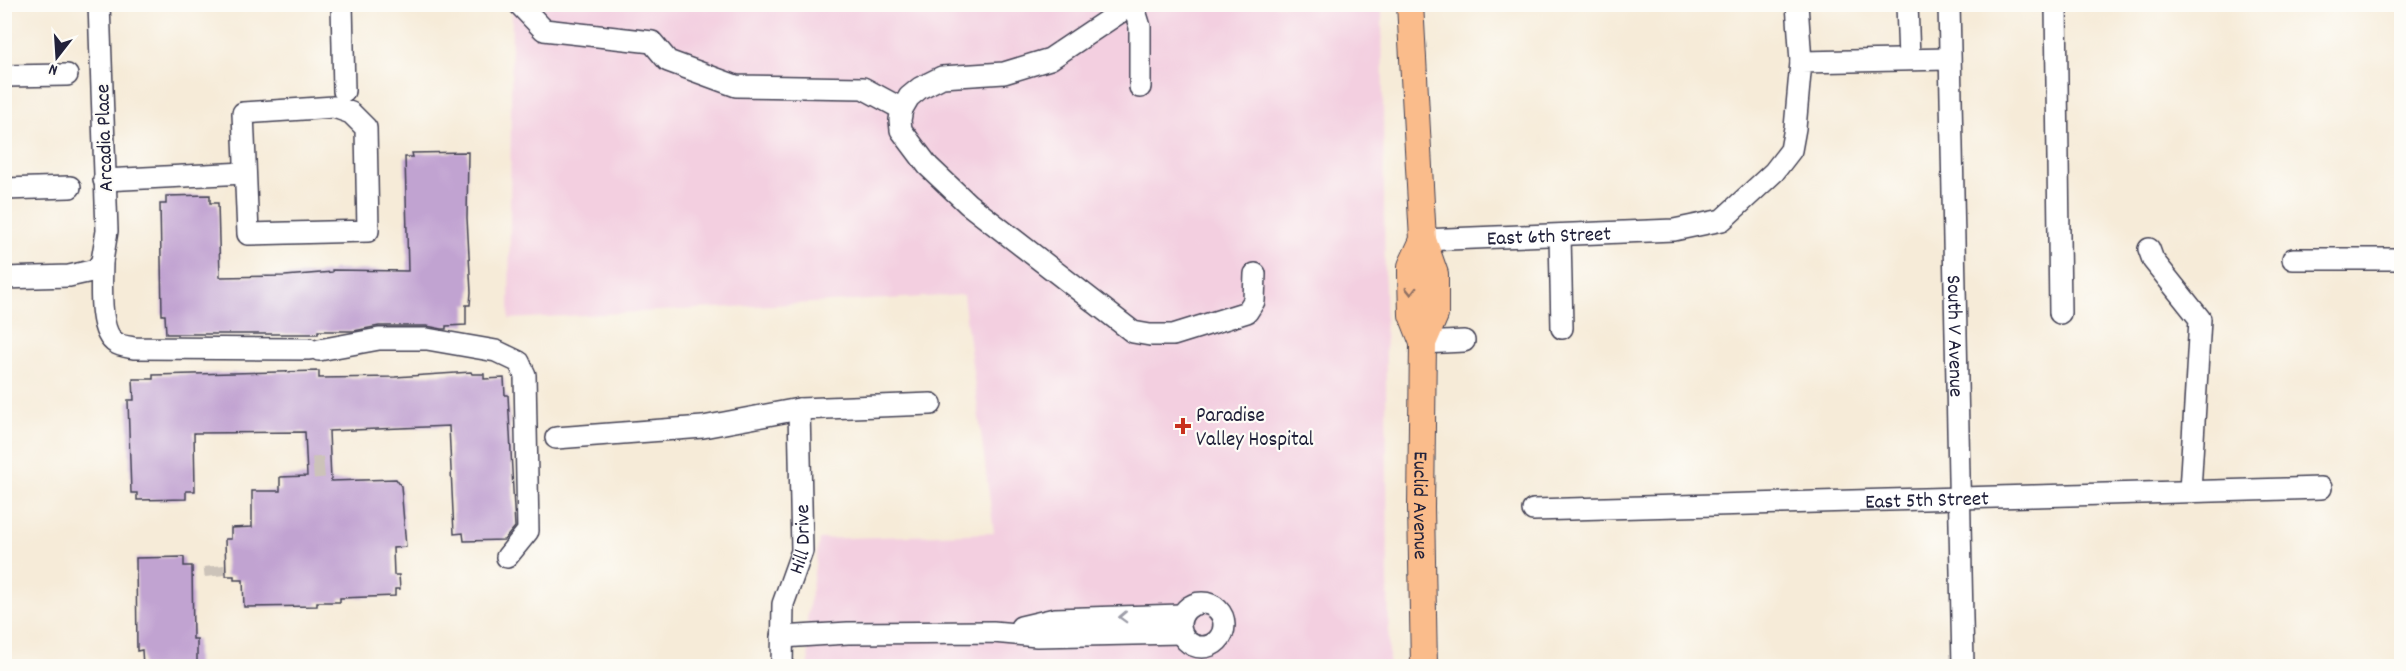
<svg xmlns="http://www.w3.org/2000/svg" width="2406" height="671" viewBox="0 0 2406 671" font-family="Dekko,sans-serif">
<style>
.built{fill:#f3cfe0}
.building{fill:#c1a3d1}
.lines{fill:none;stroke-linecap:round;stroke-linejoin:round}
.minor-tunnel{stroke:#ccc3b9;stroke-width:21;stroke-dasharray:21 10;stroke-linecap:butt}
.minor-casing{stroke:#424053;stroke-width:24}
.major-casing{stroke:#424053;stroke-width:28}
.minor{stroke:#fff;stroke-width:21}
.major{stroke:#fabc8b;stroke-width:26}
.oneway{stroke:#8e6f63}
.oneway2{stroke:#9c9ca7}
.poi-dot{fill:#c8321e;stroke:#fdfcf7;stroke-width:2}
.labels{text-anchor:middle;stroke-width:4.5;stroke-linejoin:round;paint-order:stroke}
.street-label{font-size:21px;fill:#22223b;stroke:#fdfcf7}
.poi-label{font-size:21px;fill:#22223b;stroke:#fdfcf7;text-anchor:start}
</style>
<rect width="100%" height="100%" fill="#fdfcf7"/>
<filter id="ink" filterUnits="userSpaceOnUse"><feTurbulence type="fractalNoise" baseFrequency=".0167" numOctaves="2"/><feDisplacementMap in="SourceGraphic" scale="12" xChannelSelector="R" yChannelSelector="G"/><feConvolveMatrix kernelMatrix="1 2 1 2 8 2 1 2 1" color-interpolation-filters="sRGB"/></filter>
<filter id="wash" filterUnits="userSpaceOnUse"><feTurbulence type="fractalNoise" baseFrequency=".008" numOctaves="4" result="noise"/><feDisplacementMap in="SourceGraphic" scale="24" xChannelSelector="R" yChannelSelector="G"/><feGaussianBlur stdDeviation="1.35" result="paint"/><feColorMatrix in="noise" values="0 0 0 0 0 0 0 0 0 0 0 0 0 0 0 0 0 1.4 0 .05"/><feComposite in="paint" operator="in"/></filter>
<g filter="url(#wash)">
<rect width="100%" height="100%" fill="#f6ebd8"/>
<!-- built -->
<path class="built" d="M512,5H1382L1389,666H809L807,620L819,539L994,533L963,295L509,319Z"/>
<g id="blocks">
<!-- building -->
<path class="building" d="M468,152L467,218L471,292L470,305H466V325L446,326V329H442L427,326H379L354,331H318V334H166L165,315H162L160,204H166V196L210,195V203H218L220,277L285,276L332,272V270L408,271L405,157H413L412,153Z
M319,371V378L395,377L471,372L472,374H484V379L504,378L505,395H508L515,527L504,540L464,541L463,533L454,534L449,426L329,431L331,481L396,479L401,486L406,547L393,548L394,575H399L400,589H395V596L340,598V602H317V606L244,607L243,580H234V576H226L225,539H231V528L252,527V491H280V477L307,476L305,432L194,433L195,491H186V499L137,500V493H131L128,400H134L133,379H153V375Z
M184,557V566H192L193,639H197V666H143L142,650L137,651L136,558Z"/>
</g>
</g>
<g filter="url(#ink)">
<use href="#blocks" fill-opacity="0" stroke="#424053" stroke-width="1.5"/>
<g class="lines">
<!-- minor-tunnel -->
<path class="minor-tunnel" d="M313,468L324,467
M214,566L215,576"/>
<defs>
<g id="minor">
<path d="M342,4L344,91"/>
<path d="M519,4L544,30L652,42L668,61L736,86L863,88L902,109"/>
<path d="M1132,4L1050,59L1004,73L942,77L920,88L909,97L902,109L900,120L901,130L928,166L968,204L1133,332L1150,335H1173L1247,312L1254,301L1255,274"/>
<path d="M1133,4L1140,27V87"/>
<path d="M1797,4L1801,62"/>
<path d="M1907,4L1909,59"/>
<path id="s1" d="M1949,4L1963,666"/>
<path d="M2056,4L2060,313"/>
<path d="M4,76L67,75"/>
<path d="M334,107L351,113L366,128L368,231L248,234L243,113Z"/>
<path d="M104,180L245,173"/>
<path d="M4,189L70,187"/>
<path d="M1560,235L1562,328"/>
<path id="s2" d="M1423,240L1674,230L1722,220L1774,172L1791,150L1795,128L1801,62L1949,59"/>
<path d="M2149,249L2153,260L2200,319L2190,491"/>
<path d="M2293,259H2402"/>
<path d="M102,261C102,281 97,332 116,343C120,346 129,347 134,348L309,349"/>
<path d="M4,278L69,276L96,270L102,261L107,231L99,4"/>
<path d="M1423,343L1464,341"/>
<path d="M319,350L379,339H427L496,351L519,362L525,375L528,531L507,557"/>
<path d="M556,438L703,427L799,409L931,404"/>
<path id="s3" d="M1533,510L2321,488"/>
<circle cx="1202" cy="625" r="22"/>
<path d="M1021,627L1055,619L1181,615"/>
<path d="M782,637L848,633L993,632L1037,636L1181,633"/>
<path id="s4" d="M782,666L783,604L802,551L799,409"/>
</g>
<g id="major">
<path d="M1410,4L1423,240L1435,274V315L1423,343"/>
<path id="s5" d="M1423,240L1411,266V275L1412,315L1423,343L1421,507L1424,666"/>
</g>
</defs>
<!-- minor casing -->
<use href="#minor" class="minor-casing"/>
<!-- major casing -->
<use href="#major" class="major-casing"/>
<!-- minor -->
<use href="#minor" class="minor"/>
<!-- major -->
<use href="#major" class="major"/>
</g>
<!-- one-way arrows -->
<defs><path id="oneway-chevron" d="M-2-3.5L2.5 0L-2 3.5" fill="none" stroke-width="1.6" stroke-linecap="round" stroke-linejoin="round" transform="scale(1.5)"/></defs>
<use class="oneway" href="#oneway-chevron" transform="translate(1411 291) rotate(89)"/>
<use class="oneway2" href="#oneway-chevron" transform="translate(1123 617) rotate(178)"/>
</g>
<!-- markers -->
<path class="poi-dot" d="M1180 417h6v6h6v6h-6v6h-6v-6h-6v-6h6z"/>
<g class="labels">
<!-- street labels -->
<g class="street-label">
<text transform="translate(103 138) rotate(-92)" y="7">Arcadia Place</text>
<text dy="7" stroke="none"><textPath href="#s2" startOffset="126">East 6th Street</textPath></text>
<text dy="7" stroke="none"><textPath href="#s1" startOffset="332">South V Avenue</textPath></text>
<text dy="7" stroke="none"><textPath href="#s3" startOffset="394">East 5th Street</textPath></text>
<text dy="7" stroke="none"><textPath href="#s5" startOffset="270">Euclid Avenue</textPath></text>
<text dy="7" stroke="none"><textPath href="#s4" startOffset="130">Hill Drive</textPath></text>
</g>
<!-- poi labels -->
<g class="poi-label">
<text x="1196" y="421">Paradise<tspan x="1196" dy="24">Valley Hospital</tspan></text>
</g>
</g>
<!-- margin -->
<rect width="2406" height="671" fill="none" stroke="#fdfcf7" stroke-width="24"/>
<!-- north arrow -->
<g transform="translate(57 57) rotate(197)" stroke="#fdfcf7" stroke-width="4.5" paint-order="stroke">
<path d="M0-4.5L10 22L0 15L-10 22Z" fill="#22223b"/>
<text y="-9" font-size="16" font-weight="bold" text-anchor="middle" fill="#22223b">N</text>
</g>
</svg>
